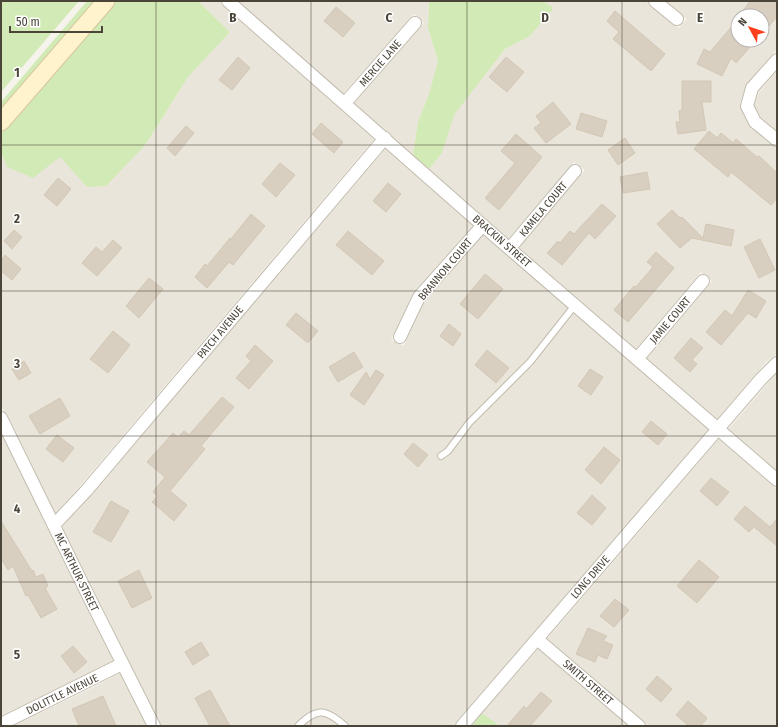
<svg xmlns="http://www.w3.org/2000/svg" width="778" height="727" viewBox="0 0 778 727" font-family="'Fira Sans Condensed',sans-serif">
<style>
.residential{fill:#eae5da;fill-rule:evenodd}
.green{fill:#d2eab5}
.building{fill:#d8cfc1;stroke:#d3c7b4}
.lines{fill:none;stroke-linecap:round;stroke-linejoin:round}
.lane-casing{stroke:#c2bbae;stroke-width:8}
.street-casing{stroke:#c2bbae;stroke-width:14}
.secondary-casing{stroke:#d6c79b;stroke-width:19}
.lane{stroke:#fff;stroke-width:6}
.street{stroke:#fff;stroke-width:12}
.secondary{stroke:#fff3cd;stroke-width:17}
.grid{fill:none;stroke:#4b4439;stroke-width:1;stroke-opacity:0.55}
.labels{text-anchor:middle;stroke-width:3;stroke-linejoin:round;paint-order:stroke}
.street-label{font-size:11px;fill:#4b4439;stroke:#fff}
.grid-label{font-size:13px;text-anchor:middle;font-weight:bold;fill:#4b4439;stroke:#fff;stroke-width:3;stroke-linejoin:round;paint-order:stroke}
</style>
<rect width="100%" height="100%" fill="#f6f3ec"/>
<!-- residential -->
<path class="residential" d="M198,1H219L375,138L80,486L55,514L12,425L1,406V152L7,167L60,156L87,187L146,144L188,77L230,32Z
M238,1H429L428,28L438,61L429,94L418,122L413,155L354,103L424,23L414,14L343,94Z
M542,1H645L679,28L687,19L665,1H777V49L747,84L740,103L741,108L751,127L777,148V354L766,362L755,375L717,420L646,359L712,281L701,272L636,350L519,248L585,170L574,162L508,239L429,169L442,153L453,115L505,49L530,36L553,7ZM738,16H762V40H738Z
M777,71V132L760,118L754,106L759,92Z
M386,148L473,225L413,293L391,340L404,346L424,301L484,234L709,429L453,726H161L62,527L91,495Z
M777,372V472L728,430Z
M1,431L46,524L45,525L49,529L114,661L1,716Z
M719,439L777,489V726H649L547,639Z
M539,648L630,726H500L482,713Z
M120,673L147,726H13L92,688Z"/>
<!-- green -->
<path class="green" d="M1,1H79L1,92Z
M87,1H96L1,111V102Z
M115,1H198L230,32L188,77L146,144L106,186L87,187L60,157L33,178L7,167L1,152V133Z
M429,1H542L553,7L552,10L530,36L505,49L484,76L454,115L442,153L429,169L413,155L418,122L429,94L438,61L428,28Z
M482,713L500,726H472Z"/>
<!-- building -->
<path class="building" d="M750,1H777V17L762,34V16H739Z
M336,7L355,23L343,37L324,21Z
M615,11L665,54L651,71L613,39L619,32L607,21Z
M738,19V40H756L736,63L731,58L722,76L697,64L704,49L710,52Z
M238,57L250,68L232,90L219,80Z
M506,57L524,72L507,92L489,77Z
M682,81H711V102H702L706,130L678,134L676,122H680L679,111L682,110Z
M553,102L571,124L546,143L534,128L541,123L536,116Z
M581,113L607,121L602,137L576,129Z
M321,123L343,142L334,153L312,134Z
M186,126L194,133L175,156L167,148Z
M709,131L717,138L721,133L733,143L736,139L757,157L759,156L777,173V198L771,205L731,172L728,177L694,149Z
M516,134L542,157L499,210L485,198L515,163L501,151Z
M625,138L635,153L618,165L608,150Z
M280,163L295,175L276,197L262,184Z
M647,172L650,189L623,193L620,177Z
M58,178L71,189L57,206L44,195Z
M388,183L401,194L386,212L373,201Z
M602,204L616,216L595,239L589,233L562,265L547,253L558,241L560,243L570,231L574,234Z
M672,210L680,218L682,217L703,238L706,224L734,230L731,246L692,238L680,248L657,224Z
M251,214L265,226L233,265L229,262L207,288L195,277L205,264L207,266L230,238L231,239Z
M14,230L22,237L12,249L4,241Z
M348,231L384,261L372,275L336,245Z
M760,239L775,270L759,278L744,247Z
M113,240L122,248L97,276L82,263L96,247L102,252Z
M656,252L674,268L628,322L614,310L634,286L636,287L653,267L647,262Z
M5,255L21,269L12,280L1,271V261Z
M485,274L503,289L478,319L460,304Z
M149,278L163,289L139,318L126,306Z
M748,290L766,301L756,318L748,313L721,345L706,332L725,310L732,316Z
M296,313L318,331L308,343L286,325Z
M449,324L461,334L453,346L440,336Z
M113,331L130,345L108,373L90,359Z
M691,338L703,348L692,360L697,364L690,372L674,358Z
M255,345L273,361L249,389L236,378L251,361L246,356Z
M487,350L509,368L496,383L475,365Z
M354,352L363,367L338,382L329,367Z
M24,361L31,373L19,380L12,369Z
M590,369L603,377L591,395L578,386Z
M376,370L384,375L364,405L350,395L366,372L370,379Z
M222,397L234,407L201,446L205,449L170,491L187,505L174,521L152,502L158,496L153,492L165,477L147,462L173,433L178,437L184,431L189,435Z
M60,398L70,416L40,434L29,416Z
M651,421L667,434L658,445L642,432Z
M57,435L74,448L63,462L46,449Z
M413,443L428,455L418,467L404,454Z
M604,447L620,460L601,484L585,470Z
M711,478L729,492L717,506L700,491Z
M592,495L606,508L592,525L577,513Z
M111,501L129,511L111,542L93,532Z
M745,506L770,527L777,519V546L754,527L749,532L734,519Z
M1,521L32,571L33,570L36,577L43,574L48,586L45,588L57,609L41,618L28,595L26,596L13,566L8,570L1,558Z
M699,560L719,577L697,603L677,586Z
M139,570L152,598L132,608L118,581Z
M615,599L629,610L614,627L600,616Z
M588,628L607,636L603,641L613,645L607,659L598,655L595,662L576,654Z
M201,642L209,655L193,665L185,652Z
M73,646L87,662L74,673L61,656Z
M657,676L672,689L661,702L646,689Z
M210,690L230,726H210L195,698Z
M541,692L552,701L530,726H507L524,706L526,709Z
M103,696L116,726H79L72,709Z
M688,701L707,718L701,726H689L676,715Z"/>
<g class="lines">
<defs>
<path id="lane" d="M441,456L448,451L469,423L530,362L575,305
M298,726C317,707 326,709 345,726"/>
<path id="street" d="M228,1L496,237L777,480
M655,1L677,19
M777,60L752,88L747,106L755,122L777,140
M345,103L415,23
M510,248L575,171
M400,337L419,297L483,225
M637,359L703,281
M1,418L88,595L154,726
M54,525L86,491L385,138
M537,639L639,726
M1,724L122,664
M462,726L761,379L777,363"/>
<path id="secondary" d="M1,122L106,1"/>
</defs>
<!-- lane casing -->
<use href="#lane" class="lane-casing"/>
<!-- street casing -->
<use href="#street" class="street-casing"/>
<!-- secondary casing -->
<use href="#secondary" class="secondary-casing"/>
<!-- lane -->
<use href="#lane" class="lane"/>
<!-- street -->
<use href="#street" class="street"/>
<!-- secondary -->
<use href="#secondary" class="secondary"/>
</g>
<!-- grid -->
<path class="grid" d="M156,1V726M311,1V726M467,1V726M622,1V726M1,145H777M1,291H777M1,436H777M1,582H777"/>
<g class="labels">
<!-- street labels -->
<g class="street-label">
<text transform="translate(380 63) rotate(-49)" y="4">MERCIE LANE</text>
<text transform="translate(543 209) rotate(-50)" y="4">KAMELA COURT</text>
<text transform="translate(502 241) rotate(41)" y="4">BRACKIN STREET</text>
<text transform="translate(445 269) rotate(-50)" y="4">BRANNON COURT</text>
<text transform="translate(670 320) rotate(-50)" y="4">JAMIE COURT</text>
<text transform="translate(220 332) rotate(-50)" y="4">PATCH AVENUE</text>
<text transform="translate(77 572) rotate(64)" y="4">MC ARTHUR STREET</text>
<text transform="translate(590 577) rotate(-49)" y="4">LONG DRIVE</text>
<text transform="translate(588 682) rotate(41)" y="4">SMITH STREET</text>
<text transform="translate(62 694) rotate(-26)" y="4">DOLITTLE AVENUE</text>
</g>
</g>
<g class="grid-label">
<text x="233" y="22">B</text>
<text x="389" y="22">C</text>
<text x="545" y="22">D</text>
<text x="700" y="22">E</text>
<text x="17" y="77">1</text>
<text x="17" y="223">2</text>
<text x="17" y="368">3</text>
<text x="17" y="513">4</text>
<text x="17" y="659">5</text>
</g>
<!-- border -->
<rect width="778" height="727" fill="none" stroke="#4b4439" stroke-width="4"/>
<!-- north arrow -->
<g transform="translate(750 28) rotate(310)"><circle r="19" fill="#ffffff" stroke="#b7b4b0"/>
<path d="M0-3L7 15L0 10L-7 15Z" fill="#fc3f1d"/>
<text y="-6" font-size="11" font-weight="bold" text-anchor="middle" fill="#4b4439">N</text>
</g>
<!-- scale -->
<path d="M10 26v6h92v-6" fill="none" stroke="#4b4439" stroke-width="2"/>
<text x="16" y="26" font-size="12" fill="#4b4439" stroke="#ffffff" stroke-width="3" paint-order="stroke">50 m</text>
</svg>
